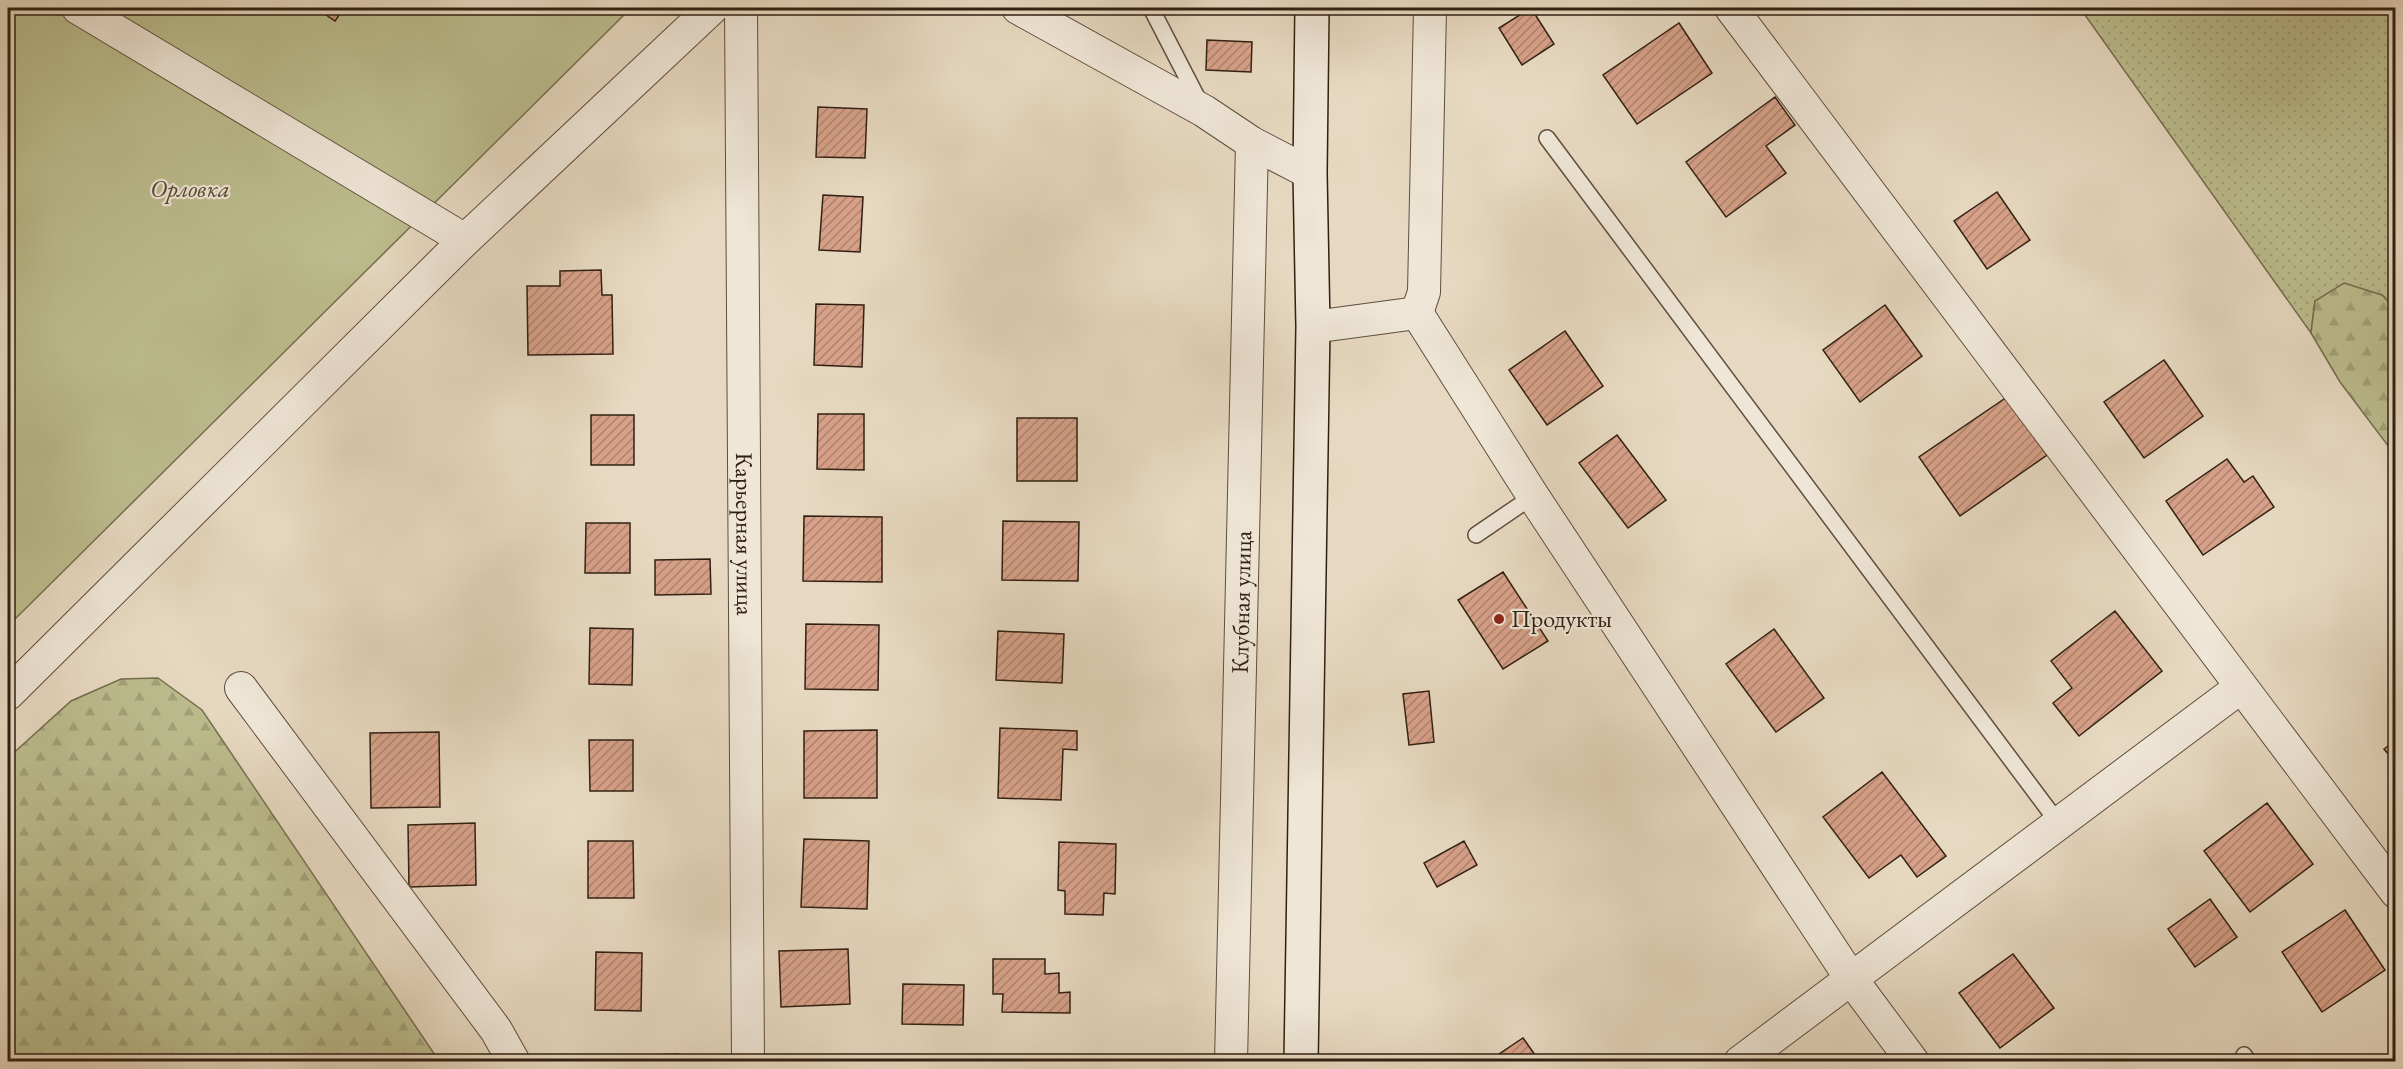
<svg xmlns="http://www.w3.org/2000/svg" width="2403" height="1069" viewBox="0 0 2403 1069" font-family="'EB Garamond',serif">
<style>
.grass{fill:url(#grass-dots);stroke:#766e50;stroke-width:1.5}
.forest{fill:url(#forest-firs);stroke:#766e50;stroke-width:1.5}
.green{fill:#bcbd8e;stroke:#766e50;stroke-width:1.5}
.building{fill:url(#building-hatch);stroke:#312012;stroke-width:1.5}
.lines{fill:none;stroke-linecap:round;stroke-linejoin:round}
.service-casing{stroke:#5e4e3e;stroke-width:18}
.minor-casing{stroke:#5e4e3e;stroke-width:34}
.secondary-casing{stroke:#312012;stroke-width:36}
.service{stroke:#efe6d7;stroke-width:15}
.minor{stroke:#efe6d7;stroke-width:32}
.secondary{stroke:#efe6d7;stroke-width:33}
.poi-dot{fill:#8f2418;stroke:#efe6d7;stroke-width:2}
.labels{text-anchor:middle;stroke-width:4.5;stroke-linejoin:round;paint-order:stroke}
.park-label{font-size:24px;font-style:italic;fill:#544731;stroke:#efe6d7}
.street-label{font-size:24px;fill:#312012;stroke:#efe6d7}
.poi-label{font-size:24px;fill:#312012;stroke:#efe6d7;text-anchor:start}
</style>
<defs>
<pattern id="grass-dots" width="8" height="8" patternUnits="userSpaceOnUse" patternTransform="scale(1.5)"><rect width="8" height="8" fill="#bcbd8e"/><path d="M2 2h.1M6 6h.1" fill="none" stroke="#a2a279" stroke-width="1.8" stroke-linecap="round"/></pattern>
<pattern id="forest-firs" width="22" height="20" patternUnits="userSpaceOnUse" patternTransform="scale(1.5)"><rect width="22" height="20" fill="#bcbd8e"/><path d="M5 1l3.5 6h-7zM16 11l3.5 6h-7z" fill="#a2a279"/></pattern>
<pattern id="building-hatch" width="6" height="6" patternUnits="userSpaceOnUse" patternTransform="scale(1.5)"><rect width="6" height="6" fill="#d7a189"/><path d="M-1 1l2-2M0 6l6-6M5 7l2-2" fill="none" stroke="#af836f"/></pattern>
</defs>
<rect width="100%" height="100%" fill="#e7d9c1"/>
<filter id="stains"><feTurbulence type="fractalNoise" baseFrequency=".00333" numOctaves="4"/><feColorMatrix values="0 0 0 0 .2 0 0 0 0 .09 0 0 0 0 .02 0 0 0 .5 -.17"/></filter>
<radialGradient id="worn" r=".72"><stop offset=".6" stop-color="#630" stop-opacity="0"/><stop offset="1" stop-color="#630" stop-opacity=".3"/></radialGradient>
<!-- grass -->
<path class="grass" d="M2080,8H2395V309L2382,295L2315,301L2311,333Z"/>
<!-- forest -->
<path class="forest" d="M2344,283L2382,295L2395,309V455L2340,382L2311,333L2315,301Z
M158,678L202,710L439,1061H8V758L71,701L121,679Z"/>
<!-- green -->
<path class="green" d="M8,8H631L8,626Z"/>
<!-- building -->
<path class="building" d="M316,8H344L335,21Z
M1531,8L1554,44L1522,65L1499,28Z
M1679,23L1712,73L1637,124L1603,75Z
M1207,40L1252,42L1251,72L1206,70Z
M1775,97L1795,125L1766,146L1786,173L1726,217L1686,162Z
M818,107L867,109L865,158L816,157Z
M1997,192L2030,240L1987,269L1954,221Z
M823,195L863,197L860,252L819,250Z
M601,270L602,295H612L613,354L528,355L527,286H560V271Z
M816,304L864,305L862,367L814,365Z
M1885,305L1922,356L1860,402L1823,350Z
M1565,331L1603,386L1547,425L1509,370Z
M2164,360L2203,416L2144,458L2104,402Z
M2007,397L2047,455L1960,516L1919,457Z
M818,414H864V470L817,469Z
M591,415H634V465H591Z
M1017,418H1077V481H1017Z
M1617,435L1666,500L1628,528L1579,463Z
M2227,459L2244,482L2253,476L2274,507L2203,555L2166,501Z
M804,516L882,517V582L803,581Z
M1003,521L1079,522L1078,581L1002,580Z
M586,523H630V573H585Z
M710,559L711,594L655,595V560Z
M1503,572L1548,641L1503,669L1458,600Z
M2115,611L2162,671L2079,736L2053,703L2072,688L2051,661Z
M806,624L879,625L878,690L805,689Z
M590,628L633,629L632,685L589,684Z
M1774,629L1824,698L1776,732L1726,664Z
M998,631L1064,634L1062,683L996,680Z
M1429,691L1434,742L1409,745L1403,694Z
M1000,728L1077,731V750L1063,749L1061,800L998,798Z
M877,730V798H804V731Z
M439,732L440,807L371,808L370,733Z
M589,740H633V791H590Z
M2396,740V763L2384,749Z
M1882,772L1946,856L1917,877L1901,855L1869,878L1823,817Z
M2267,803L2313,864L2250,912L2204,851Z
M475,823L476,885L409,887L408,825Z
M804,839L869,841L867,909L801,907Z
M588,841H633L634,898H588Z
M1464,841L1477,865L1437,887L1424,863Z
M1059,842L1116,844L1115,894L1104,893L1103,915L1065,914V891L1058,890Z
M2210,899L2237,937L2195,967L2168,929Z
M2345,910L2385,970L2322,1012L2282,952Z
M848,949L850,1004L781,1007L779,951Z
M596,952L642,953L641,1011L595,1010Z
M2013,954L2054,1008L2000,1048L1959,993Z
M993,959H1045V974L1059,973V993L1070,992V1013L1002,1012L1003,994H993Z
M903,984L964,985L963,1025L902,1024Z
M1523,1038L1540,1062H1491L1490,1060Z
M678,1054V1062H608V1056Z"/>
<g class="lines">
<defs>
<path id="service" d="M1151,8L1200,103
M1547,138L2059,824
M1476,535L1533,496
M2244,1055L2249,1062"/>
<g id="minor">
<path d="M78,8L465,240"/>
<path id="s1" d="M741,8L748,1062"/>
<path d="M1018,8L1204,111L1252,143L1310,173"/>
<path d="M1731,8L2396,892"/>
<path d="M1417,313L1533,496L1852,980L1913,1062"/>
<path d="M1417,313L1424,292L1430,8"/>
<path d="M1313,327L1417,313"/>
<path d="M241,688L496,1030L514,1062"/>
<path d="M8,694L465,240L712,8"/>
<path id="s2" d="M1231,1062L1252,143"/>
<path d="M1740,1062L2241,687"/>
</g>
<path id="secondary" d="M1301,1062L1313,327L1310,173L1312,8"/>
</defs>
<!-- service casing -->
<use href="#service" class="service-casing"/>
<!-- minor casing -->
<use href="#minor" class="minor-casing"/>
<!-- secondary casing -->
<use href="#secondary" class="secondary-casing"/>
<!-- service -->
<use href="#service" class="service"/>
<!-- minor -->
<use href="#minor" class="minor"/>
<!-- secondary -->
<use href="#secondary" class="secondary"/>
</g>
<!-- markers -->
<circle class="poi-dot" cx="1499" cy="619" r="6"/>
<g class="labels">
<!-- park labels -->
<g class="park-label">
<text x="190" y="197">Орловка</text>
</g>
<!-- street labels -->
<g class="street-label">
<text dy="8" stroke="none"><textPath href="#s1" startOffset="526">Карьерная улица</textPath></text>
<text dy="8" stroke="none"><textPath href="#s2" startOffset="460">Клубная улица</textPath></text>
</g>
<!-- poi labels -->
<g class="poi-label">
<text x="1511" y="627">Продукты</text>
</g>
</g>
<!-- margin -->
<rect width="2403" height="1069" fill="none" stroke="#e7d9c1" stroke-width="30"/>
<rect x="9" y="9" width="2385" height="1051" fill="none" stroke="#312012" stroke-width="3"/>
<rect x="15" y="15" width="2373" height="1039" fill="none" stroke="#312012" stroke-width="1.5"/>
<rect width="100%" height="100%" filter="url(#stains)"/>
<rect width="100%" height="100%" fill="url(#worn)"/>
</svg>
